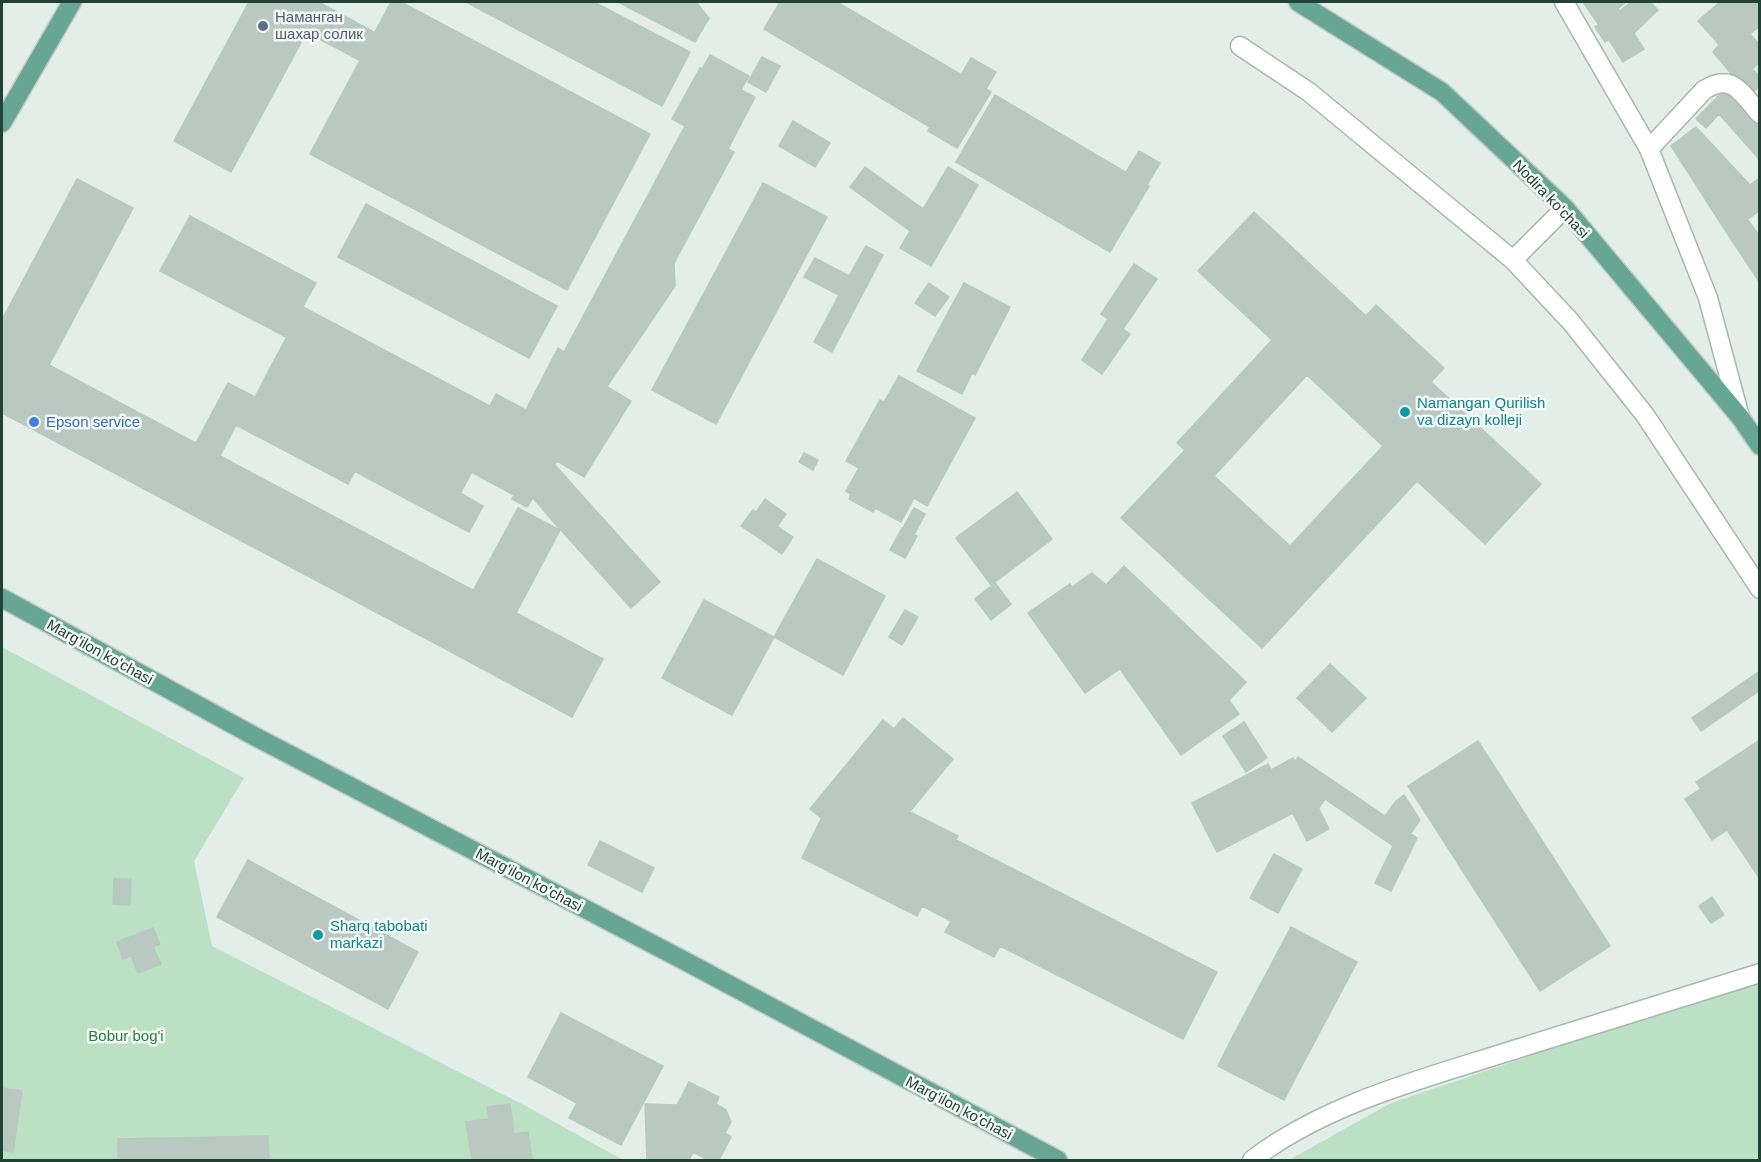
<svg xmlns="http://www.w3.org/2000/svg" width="1761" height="1162" viewBox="0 0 1761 1162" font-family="Arial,sans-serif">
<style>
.green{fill:#bce0c3}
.building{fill:#b9c9c2;stroke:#b6c9c0;stroke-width:1.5;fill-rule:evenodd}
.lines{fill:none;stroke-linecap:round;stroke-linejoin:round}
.minor-casing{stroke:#a6b7b0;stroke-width:21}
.major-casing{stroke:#c1cac7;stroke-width:21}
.minor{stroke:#fff;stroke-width:18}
.major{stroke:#66a692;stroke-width:18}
.service-dot{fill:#5c6f8a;stroke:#f5faf7;stroke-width:2}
.culture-dot{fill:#0f9aa8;stroke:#f5faf7;stroke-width:2}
.shop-dot{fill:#3f7fe0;stroke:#f5faf7;stroke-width:2}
.labels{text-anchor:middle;stroke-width:5;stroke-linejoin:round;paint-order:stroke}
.service-label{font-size:15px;fill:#4e5e75;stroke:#f5faf7;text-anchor:start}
.street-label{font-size:15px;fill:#224137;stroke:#f5faf7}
.culture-label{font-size:15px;fill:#0d838f;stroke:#f5faf7;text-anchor:start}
.shop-label{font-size:15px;fill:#366cbe;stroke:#f5faf7;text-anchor:start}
.park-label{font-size:15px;fill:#297b43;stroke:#f5faf7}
</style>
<rect width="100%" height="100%" fill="#e4eee9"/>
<!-- green -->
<path class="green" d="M2,647L244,778L194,861L212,946L522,1104L623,1160H2Z
M1759,982V1160H1289L1391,1103L1657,1013Z"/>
<!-- building -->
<path class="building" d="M249,2H323L231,172L174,141Z
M391,2H401L650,134L567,290L310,154Z
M466,2H594L690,52L662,106Z
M618,2H696L709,18L695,42Z
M780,2H837L991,92L957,148L928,131L930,127L764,29Z
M1583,2H1626L1598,24Z
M1631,2H1650L1658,10L1634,33L1620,11Z
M1720,2H1760L1716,41L1698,21Z
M1760,2V26L1750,34L1760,45V62L1752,69L1760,76V85L1750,96L1713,52L1719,45L1716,41Z
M322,4L374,32L359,60L306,32Z
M1618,9L1629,26L1605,42L1595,27Z
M1629,26L1644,49L1623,62L1609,40Z
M710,55L749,76L741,90L702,69Z
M762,57L780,66L766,92L748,82Z
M971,58L996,72L986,89L961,75Z
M700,68L755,97L728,149L672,119Z
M1727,87L1760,124V160L1719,114L1706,128L1696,119Z
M995,95L1149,186L1110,252L956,162Z
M793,121L830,143L815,167L779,146Z
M685,126L734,152L674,263L675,286L574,435L526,410L558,348L564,352Z
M1696,127L1750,185L1760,178V210L1748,219L1744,214L1723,227L1671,146Z
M1139,151L1160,163L1147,185L1126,172Z
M865,167L923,209L910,231L850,187Z
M948,167L978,185L931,266L900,248Z
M77,179L133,208L49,365L2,340V320Z
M763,183L827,217L716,424L652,390Z
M366,204L557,306L529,358L338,257Z
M1254,212L1366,316L1376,305L1444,368L1431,382L1541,484L1485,544L1417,481L1262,648L1121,518L1185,450L1177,443L1272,340L1198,271ZM1307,375L1383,446L1290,546L1214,476Z
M1744,214L1760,237V283L1723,227Z
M190,216L316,283L286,337L160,271Z
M866,246L883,255L832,352L814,342L839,295L804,277L815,258L849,276Z
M1134,264L1157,279L1123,329L1101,314Z
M929,283L949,297L935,316L915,303Z
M964,283L1010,307L975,375L928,350Z
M303,307L490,406L488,410L493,413L477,443L485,447L468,479L268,372Z
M1108,319L1130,334L1102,374L1082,360Z
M2,340L49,365L19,422L2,413Z
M928,350L972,373L962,394L917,371Z
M49,365L192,441L161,498L19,422Z
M268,372L377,430L348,484L236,425L220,456L196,443L228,383L255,397Z
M899,376L975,418L927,506L914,498L901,522L875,508L873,512L849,499L851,494L846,491L859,468L846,461L880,400L884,402Z
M607,387L631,401L584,477L557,461Z
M496,394L552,424L514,495L471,472L485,447L477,443L493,413L488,410Z
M552,424L574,435L527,507L512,499Z
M377,430L468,479L446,520L354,471Z
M192,441L331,515L300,572L161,498Z
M804,453L818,460L813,470L799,462Z
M555,465L580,493L551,519L533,498Z
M1017,492L1052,539L991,585L956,538Z
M460,493L483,506L469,532L446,520Z
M580,493L660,582L631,608L551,519Z
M765,499L786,514L777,527L756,512Z
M518,508L560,530L516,613L473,591Z
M914,508L925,514L914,535L903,528Z
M753,510L776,526L765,542L741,526Z
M331,515L469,588L438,645L300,572Z
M776,526L793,537L782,554L765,542Z
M902,528L917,536L905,558L890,550Z
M817,559L885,596L843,675L774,637Z
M1124,566L1246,682L1229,700L1209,672L1170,633L1167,636L1106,585Z
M1092,573L1167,636L1085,693L1028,613L1070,584L1072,587Z
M995,583L1011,604L991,620L975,599Z
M469,588L603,659L572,717L438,645Z
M704,600L774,637L732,715L662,678Z
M905,610L918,617L902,645L889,637Z
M1170,633L1209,672L1239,714L1181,755L1120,669Z
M1330,664L1366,698L1332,732L1297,698Z
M1760,671V690L1701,731L1692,718Z
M903,718L953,759L871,859L810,809L883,720L894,729Z
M1244,722L1267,758L1246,772L1223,736Z
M1760,740V879L1727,830L1712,840L1685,799L1701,789L1696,782Z
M1478,741L1610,946L1540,991L1408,786Z
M1298,757L1417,838L1391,891L1375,883L1393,846L1325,799L1319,808L1295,761Z
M1293,758L1329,829L1307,841L1271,770Z
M1268,764L1293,813L1217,852L1192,803Z
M1404,795L1420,820L1411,833L1385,816L1396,801Z
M910,812L958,836L917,916L802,858L821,819L871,859Z
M956,840L1217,972L1183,1039L1000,946L994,957L945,932L951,921L922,906Z
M600,841L654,868L642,892L588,865Z
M1274,854L1302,869L1278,913L1250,898Z
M248,860L418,952L388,1009L217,917Z
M114,879H131L130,905L113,904Z
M1712,897L1724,915L1711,923L1699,906Z
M1291,927L1357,962L1298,1073L1232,1038Z
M153,928L160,944L123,959L117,942Z
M153,947L161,964L138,973L131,956Z
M561,1013L663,1066L621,1145L569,1118L577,1103L528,1077Z
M1232,1038L1298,1073L1284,1100L1218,1066Z
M689,1082L719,1097L716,1104L726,1110L731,1122L725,1133L731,1137L719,1160H708L693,1152L689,1160H647L645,1104L677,1105Z
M2,1088L22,1091L13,1152L2,1150Z
M510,1104L514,1134L528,1132L532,1160H472L466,1122L489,1119L487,1107Z
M268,1136L269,1160H118V1139Z"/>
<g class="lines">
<defs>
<path id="minor" d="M1564,2L1649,149L1708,298L1740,417
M1240,46L1309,92L1513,260L1571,322L1645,415L1760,589
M1649,149L1704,90C1733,72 1741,93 1760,114
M1513,260L1565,208
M1252,1160C1325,1104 1419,1080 1507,1052C1591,1026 1675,999 1760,973"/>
<path id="major" d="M1298,2L1442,92L1565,208L1740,417L1760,446
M2,123L72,2
M2,598L254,736L683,960L1058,1160"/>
</defs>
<!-- minor casing -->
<use href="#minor" class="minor-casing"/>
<!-- major casing -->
<use href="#major" class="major-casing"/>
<!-- minor -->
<use href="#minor" class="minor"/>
<!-- major -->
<use href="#major" class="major"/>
</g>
<!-- markers -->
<circle class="service-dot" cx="263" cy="26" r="6"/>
<g class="culture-dot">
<circle cx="1405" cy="412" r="6"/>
<circle cx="318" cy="935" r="6"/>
</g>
<circle class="shop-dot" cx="34" cy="422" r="6"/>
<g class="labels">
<!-- service labels -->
<g class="service-label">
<text x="275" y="22">Наманган<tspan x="275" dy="17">шахар солик</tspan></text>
</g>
<!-- street labels -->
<g class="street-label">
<text transform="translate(1551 199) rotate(46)" y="5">Nodira ko'chasi</text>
<text transform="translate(100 652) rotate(29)" y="5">Marg'ilon ko'chasi</text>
<text transform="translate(529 880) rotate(28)" y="5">Marg'ilon ko'chasi</text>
<text transform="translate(959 1108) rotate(28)" y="5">Marg'ilon ko'chasi</text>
</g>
<!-- culture labels -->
<g class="culture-label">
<text x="1417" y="408">Namangan Qurilish<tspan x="1417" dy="17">va dizayn kolleji</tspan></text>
<text x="330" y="931">Sharq tabobati<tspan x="330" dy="17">markazi</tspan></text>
</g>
<!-- shop labels -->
<g class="shop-label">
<text x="46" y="427">Epson service</text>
</g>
<!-- park labels -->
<g class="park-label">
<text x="126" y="1041">Bobur bog'i</text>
</g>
</g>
<!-- border -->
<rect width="1761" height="1162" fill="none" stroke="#224137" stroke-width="6"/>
</svg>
